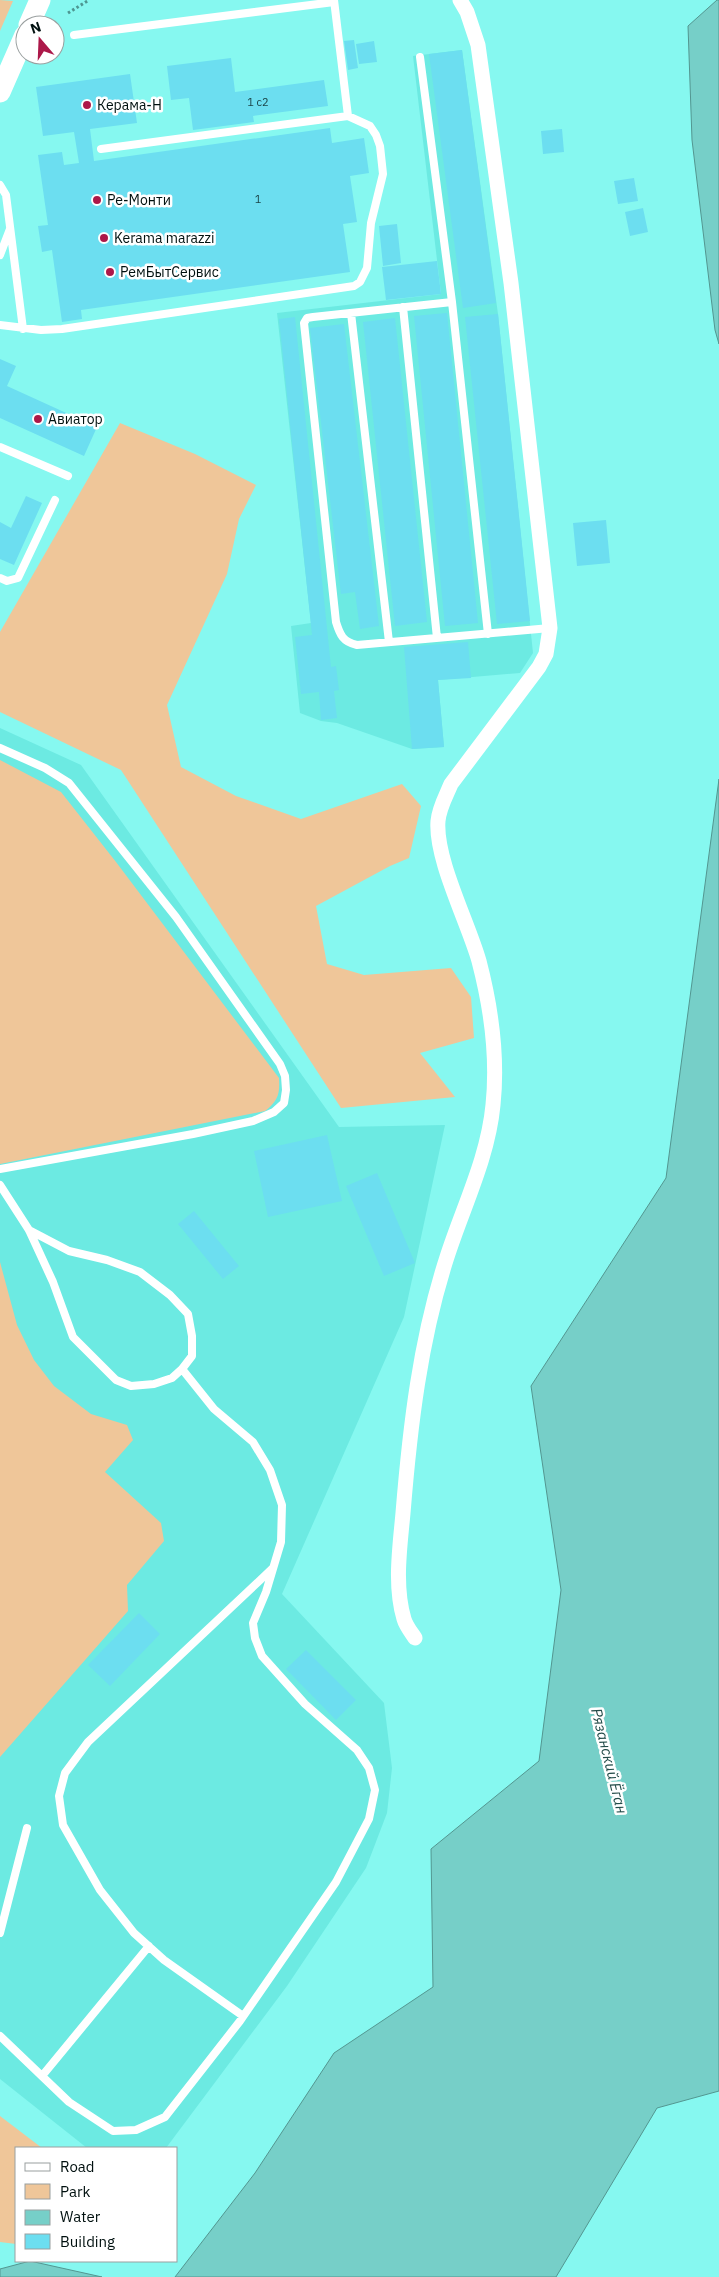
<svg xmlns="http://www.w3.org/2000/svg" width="719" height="2277" viewBox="0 0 719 2277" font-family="'IBM Plex Sans',sans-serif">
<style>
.built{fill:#6ceae2}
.green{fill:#efc699}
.water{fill:#76cfc8;stroke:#539690}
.building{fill:#6cdef0}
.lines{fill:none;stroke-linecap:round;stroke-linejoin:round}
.path{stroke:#4d9691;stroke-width:3;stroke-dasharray:2.5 2.5;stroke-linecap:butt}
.lane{stroke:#fff;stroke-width:8}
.street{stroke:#fff;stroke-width:15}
.secondary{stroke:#fff;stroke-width:21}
.poi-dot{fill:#ac1849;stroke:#fff;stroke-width:2}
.labels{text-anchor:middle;stroke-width:5;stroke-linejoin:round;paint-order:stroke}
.number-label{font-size:11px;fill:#1b4447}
.poi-label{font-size:14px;fill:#00100f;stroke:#fff;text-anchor:start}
.water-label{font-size:15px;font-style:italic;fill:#234c49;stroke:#fff}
</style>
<rect width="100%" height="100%" fill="#86f8f0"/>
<!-- built -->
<path class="built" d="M462,50L498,314L533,653L520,673L438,680L444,747L412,749L337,723L321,721L300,713L291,626L311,623L277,313L441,294L413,56Z
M0,728L81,765L339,1127L445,1125L404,1317L282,1594L384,1703L392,1768L387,1813L366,1868L287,1986L166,2148H87L0,2079Z"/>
<!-- green -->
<path class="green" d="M0,0L13,1L0,31Z
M120,423L195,454L256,485L239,519L227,574L167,705L181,767L236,796L301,819L402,784L421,806L409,858L390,866L316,906L327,964L364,975L451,968L471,997L474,1038L420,1053L455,1097L341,1108L121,770L0,712V632Z
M0,760L61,792L116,862L279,1078C280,1094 278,1101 265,1111L0,1164Z
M0,1262L17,1325L34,1360L54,1386L91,1414L127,1425L133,1440L105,1472L161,1523L164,1541L127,1585L128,1611L0,1757Z
M0,2116L42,2148H16V2244L0,2242Z"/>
<!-- water -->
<path class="water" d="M717,0H719V344L715,330L692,140L688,26Z
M719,779V2091L657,2108L556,2277H175L255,2173L334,2053L433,1987L431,1849L539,1761L561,1590L531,1386L666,1178Z
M30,2261L102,2277H0V2269Z"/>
<!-- building -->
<path class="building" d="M354,40L358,68L348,70L344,41Z
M374,41L377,62L359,64L356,44Z
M462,50L496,303L463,308L429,54Z
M231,58L235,92L324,80L328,106L253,116L254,122L193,130L189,98L171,100L167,66Z
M130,74L137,123L90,129L94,161L330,128L332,143L364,138L369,173L350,176L357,222L343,224L350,272L81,310L82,319L62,322L52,250L42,252L38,226L48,225L38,155L62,152L64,165L79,163L74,132L43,136L36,87Z
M562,129L564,152L543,154L541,131Z
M634,178L638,201L618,204L614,181Z
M643,208L648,232L630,236L625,212Z
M397,224L401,263L383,266L379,226Z
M437,261L441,294L386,300L382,267Z
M447,313L478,623L445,626L414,316Z
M498,314L530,621L497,624L465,317Z
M295,317L331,667L336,666L339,690L334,691L337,718L321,720L319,692L301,694L295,637L312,635L279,319Z
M395,318L427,622L395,626L363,322Z
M344,324L379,626L360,629L355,592L341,594L310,328Z
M0,359L16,366L7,386L97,427L84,456L0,418Z
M26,496L42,503L14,565L0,559V522L11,528Z
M606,520L610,563L577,566L573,523Z
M468,642L471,678L438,680L444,747L412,749L404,647Z
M327,1135L342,1201L268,1217L254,1151Z
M377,1173L415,1263L384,1276L346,1186Z
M194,1211L239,1266L223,1279L178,1224Z
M139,1613L160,1634L110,1686L88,1665Z
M306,1650L356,1700L336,1720L286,1669Z"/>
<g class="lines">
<!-- path -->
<path class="path" d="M68,13L89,0"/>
<!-- lane -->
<path class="lane" d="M74,35L334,2
M420,57L452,302L488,634
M101,149L348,116
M0,185L6,195L23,329
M0,255L10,229
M452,302L313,317L307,318L304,323L336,622C340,635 343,642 357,645L550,628
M403,307L437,638
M351,313L389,642
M0,325L41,330L62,329L354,286L360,282L367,268L371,223L383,174L380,146L376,135L370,126L348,116L334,0
M0,447L68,476
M0,578L7,581L18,578L55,500
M0,748L45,768L69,783L176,917L280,1064L285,1076L286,1090L284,1103L274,1112L253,1121L193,1134L0,1169
M0,1185L29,1230L53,1282L73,1337L116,1380L131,1386L154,1384L172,1378L182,1369L192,1356V1336L188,1314L170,1295L140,1272L107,1260L69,1251L29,1230
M0,1933L27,1828
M243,2016L164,1960L134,1933L100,1890L63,1825L59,1796L65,1773L88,1742L273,1568
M0,2036L69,2102L113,2131L136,2130L165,2117L240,2021L336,1882L369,1819L375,1790L369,1768L357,1750L305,1704L262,1656L255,1638L253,1623L266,1592L281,1542L282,1505L270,1470L253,1442L214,1409L182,1369
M42,2076L149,1946"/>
<!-- street -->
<path class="street" d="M415,1638C411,1632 406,1626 404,1619C394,1585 400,1547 403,1513C410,1427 420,1340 447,1257C463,1207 488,1158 493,1105C498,1057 491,1007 479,961C468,922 435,859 438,821C439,808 446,796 451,784L539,667L546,654L550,628L511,283L478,45L467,12L460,0"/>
<!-- secondary -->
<path class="secondary" d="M29,25L40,0
M0,92L25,35"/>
</g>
<!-- markers -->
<g class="poi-dot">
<circle cx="87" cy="105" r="5"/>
<circle cx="97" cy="200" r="5"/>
<circle cx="104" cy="238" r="5"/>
<circle cx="110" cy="272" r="5"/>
<circle cx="38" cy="419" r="5"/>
</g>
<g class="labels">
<!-- number labels -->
<g class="number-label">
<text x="258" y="106">1 с2</text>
<text x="258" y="203">1</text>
</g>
<!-- poi labels -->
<g class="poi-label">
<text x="97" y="110">Керама-Н</text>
<text x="107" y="205">Ре-Монти</text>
<text x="114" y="243">Kerama marazzi</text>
<text x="120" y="277">РемБытСервис</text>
<text x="48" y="424">Авиатор</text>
</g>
<!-- water labels -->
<g class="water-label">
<text transform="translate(609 1761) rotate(76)" y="5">Рязанский Ёган</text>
</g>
</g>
<!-- legend -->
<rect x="15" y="2147" width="162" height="115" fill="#ffffff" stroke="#999f9f"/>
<rect x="25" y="2163" width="25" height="8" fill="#ffffff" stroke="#999f9f"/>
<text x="60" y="2172" font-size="15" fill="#00100f">Road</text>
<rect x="25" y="2184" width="25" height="15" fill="#efc699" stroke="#999f9f"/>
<text x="60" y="2197" font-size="15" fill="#00100f">Park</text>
<rect x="25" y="2210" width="25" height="15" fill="#76cfc8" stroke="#999f9f"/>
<text x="60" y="2222" font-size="15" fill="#00100f">Water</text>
<rect x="25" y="2234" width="25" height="15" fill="#6cdef0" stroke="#999f9f"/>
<text x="60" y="2247" font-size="15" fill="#00100f">Building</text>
<!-- north arrow -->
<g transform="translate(40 40) rotate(341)"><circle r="24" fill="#ffffff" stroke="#999f9f"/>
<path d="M0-4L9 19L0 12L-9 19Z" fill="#ac1849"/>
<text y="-8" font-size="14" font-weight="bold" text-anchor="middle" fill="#00100f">N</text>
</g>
</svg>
